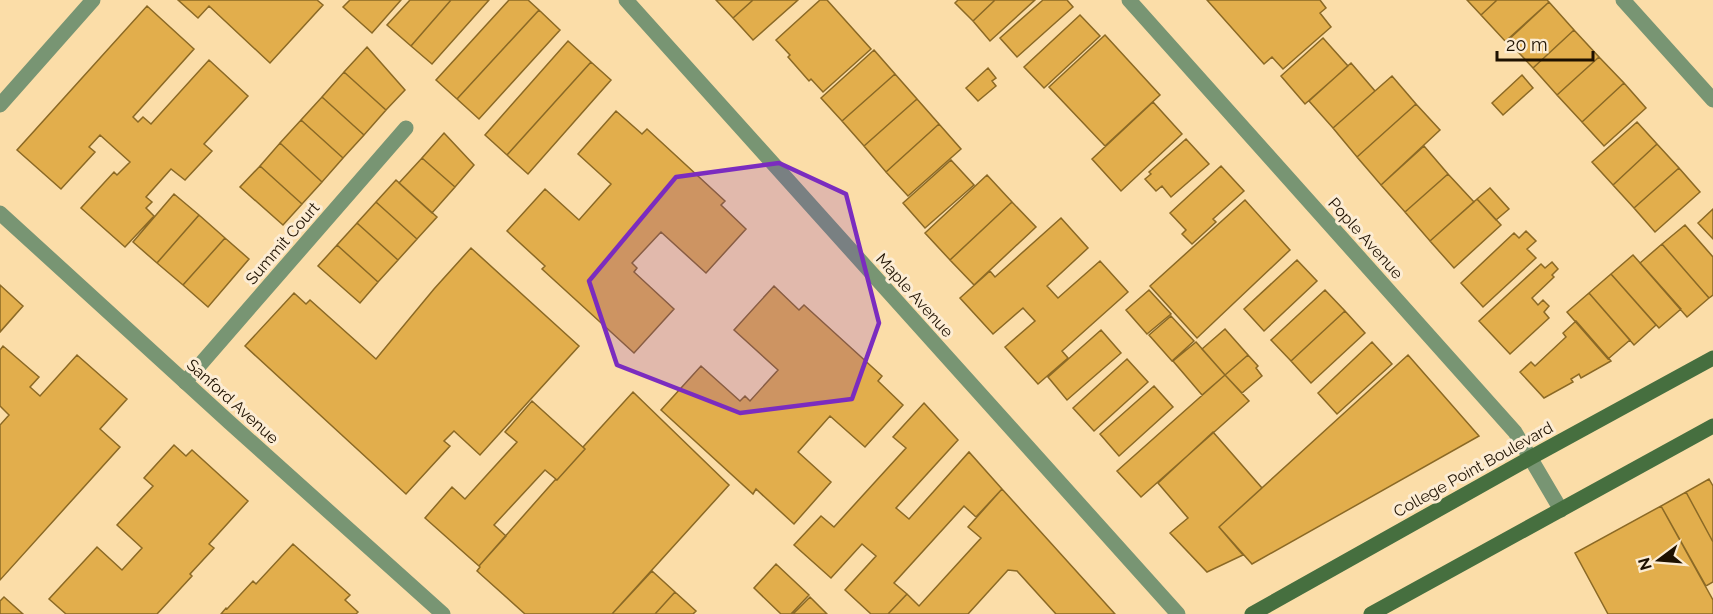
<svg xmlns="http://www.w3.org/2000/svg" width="1713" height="614" viewBox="0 0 1713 614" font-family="Raleway,sans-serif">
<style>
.building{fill:#e2ae4c;stroke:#8b6925;stroke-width:1.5}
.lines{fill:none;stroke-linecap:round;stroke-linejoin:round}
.minor{stroke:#789573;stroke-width:15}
.tertiary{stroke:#789573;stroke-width:15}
.secondary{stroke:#466f3f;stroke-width:15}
.marked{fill:#7b2cbf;fill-opacity:0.2;stroke:#7b2cbf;stroke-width:4.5;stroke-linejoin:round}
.labels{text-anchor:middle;stroke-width:6;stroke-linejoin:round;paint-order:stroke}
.street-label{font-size:16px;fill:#1e1100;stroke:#fcecd3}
</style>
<rect width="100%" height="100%" fill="#fbdda8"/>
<!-- building -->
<path class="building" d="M178,0H317L323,5L270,63L209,6L198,18Z
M350,0H401L372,33L343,7Z
M410,0H451L411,46L387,25Z
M451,0H489L432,64L411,46Z
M509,0H528L539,10L457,99L436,80Z
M716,0H753L733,18Z
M753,0H798L753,40L733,18Z
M820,0H827L871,49L823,92L811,79L809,81L788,57L790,55L776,40Z
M958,0H995L973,21L955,3Z
M995,0H1035L990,41L973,21Z
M1043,0H1067L1073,7L1017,57L1000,38Z
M1207,0H1320L1326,8L1320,13L1331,27L1283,69L1272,57L1264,64Z
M1467,0H1497L1481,15Z
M1497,0H1547L1549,2L1506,42L1481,15Z
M1549,2L1574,30L1533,68L1507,40Z
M147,6L194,49L133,117L138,122L143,117L151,124L209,60L248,96L204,144L212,151L185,180L171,169L146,197L152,202L146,208L154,216L125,247L81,208L114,172L117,175L130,162L100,135L89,147L95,152L61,189L17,150Z
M539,10L560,30L479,119L457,99Z
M1080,15L1100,36L1044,88L1024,67Z
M1574,30L1599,57L1557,95L1533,68Z
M1105,35L1160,95L1105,146L1049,87Z
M1323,38L1348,66L1305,104L1281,76Z
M568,41L591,62L507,155L485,135Z
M367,47L405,90L386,110L344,72Z
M874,50L895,74L842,121L821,98Z
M1599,57L1624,83L1582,122L1557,95Z
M591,62L611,80L528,174L507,155Z
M1351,63L1375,91L1333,128L1309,101Z
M988,68L996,78L992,81L996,86L978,101L966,88Z
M344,72L386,110L364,135L322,97Z
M895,74L917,99L864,146L842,121Z
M1522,75L1533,88L1503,115L1492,103Z
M1392,76L1416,104L1357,157L1333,128Z
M1624,83L1646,108L1604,146L1582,122Z
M322,97L364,135L343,158L301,120Z
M917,99L939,124L886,172L864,146Z
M1153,102L1182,134L1121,191L1092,159Z
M1416,104L1440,130L1381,185L1357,157Z
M616,111L642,134L647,129L725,201L721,205L746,229L706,273L661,232L632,263L637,268L634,272L674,309L634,353L542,269L545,266L507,231L545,189L579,220L611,184L578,154Z
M301,120L343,158L322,182L280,143Z
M1637,122L1657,144L1613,185L1592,162Z
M939,124L961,149L908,196L886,172Z
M444,133L474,165L455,187L422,158Z
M1186,139L1209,164L1171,197L1162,186L1156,191L1145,179L1151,174L1149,172Z
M280,143L322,182L302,204L260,166Z
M1657,144L1679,168L1634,208L1613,185Z
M1424,146L1448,174L1405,212L1381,185Z
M422,158L455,187L432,213L399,183Z
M951,160L974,185L925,228L903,203Z
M260,166L302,204L283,225L240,187Z
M1221,166L1244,191L1213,219L1216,222L1192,244L1182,234L1186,230L1170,213Z
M1679,168L1700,192L1655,232L1634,208Z
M1448,174L1474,202L1430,241L1405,212Z
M987,175L1012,202L950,260L925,233Z
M396,180L437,217L417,239L376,202Z
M1490,188L1509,209L1496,220L1477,199Z
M174,194L199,215L157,263L133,242Z
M1477,199L1501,225L1454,268L1430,241Z
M1245,200L1290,250L1197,338L1150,286Z
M376,202L417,239L398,260L357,223Z
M1012,202L1036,227L974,285L950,260Z
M1713,209V239L1698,223Z
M199,215L225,238L183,285L157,263Z
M1061,218L1088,248L1047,286L1058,298L1100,261L1128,292L1062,351L1068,358L1038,384L1005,347L1035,321L1023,308L993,334L960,298L990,271L995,277Z
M357,223L398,260L378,282L337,245Z
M1685,225L1713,257V295L1709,298L1662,244Z
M1526,231L1536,241L1527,249L1536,258L1483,307L1461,283L1514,233L1519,238Z
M225,238L249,259L208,307L183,285Z
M1662,244L1709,298L1687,317L1640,263Z
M337,245L378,282L360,303L318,266Z
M471,248L579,346L480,455L454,431L444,441L450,446L406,494L245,346L294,293L306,304L310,300L376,359L434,289Z
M1633,255L1681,309L1659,328L1611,274Z
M1297,260L1317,281L1264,331L1244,309Z
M1552,262L1558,269L1552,275L1554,277L1532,298L1538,305L1543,300L1549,306L1544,312L1549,318L1510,354L1479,321L1541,264L1545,268Z
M1611,274L1656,325L1634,345L1589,293Z
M0,285L23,306L0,332Z
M774,286L799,310L804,305L882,376L878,381L903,405L865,447L830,416L798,452L831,482L794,524L756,489L753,494L661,410L701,366L740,401L745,396L750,401L778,370L734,330Z
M1149,290L1171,314L1147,334L1126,310Z
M1325,290L1345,311L1291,361L1271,340Z
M1589,293L1630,340L1608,359L1567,312Z
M1345,311L1365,333L1311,383L1291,361Z
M1171,316L1194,341L1172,361L1149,335Z
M1576,321L1611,361L1581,378L1579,374L1571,379L1573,382L1544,398L1520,372L1531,362L1535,366L1566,337L1563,333Z
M1225,329L1248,355L1225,375L1202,349Z
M1101,330L1121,353L1067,400L1048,377Z
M1196,342L1225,375L1202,395L1173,361Z
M1372,342L1392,364L1337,414L1318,393Z
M3,346L39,377L30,387L40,396L77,355L127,399L100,429L120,447L0,580V425L9,415L0,406V350Z
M1248,355L1258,366L1256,368L1262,376L1242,393L1225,375Z
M1408,355L1479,436L1252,564L1219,527Z
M1127,359L1148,382L1094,431L1073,408Z
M1225,375L1249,401L1141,497L1117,471Z
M1154,386L1173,407L1119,456L1100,434Z
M633,392L729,485L612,614H525L477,571L480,567L479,566L555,480H557L585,449L583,447Z
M532,401L585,449L557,480L545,470L494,525L506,536L479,566L425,518L452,487L465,499L517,442L505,432Z
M924,403L958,440L896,508L909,519L969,452L1002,489L976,517L964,506L894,583L907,594L888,614H871L845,590L876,556L862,544L831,578L794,545L821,516L834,527L906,448L893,437Z
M1213,432L1262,488L1219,527L1243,555L1207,572L1170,533L1188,518L1158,483Z
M174,445L186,456L192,450L248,501L209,544L214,548L190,574L192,576L157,614H66L49,599L97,547L122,570L142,548L117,525L153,486L144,478Z
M1709,479L1713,486V542L1686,492Z
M1002,489L1115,614H1056L1017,571L1008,570L968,614H888L907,594L919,606L981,538L968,527Z
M1686,492L1713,542V582L1706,586L1661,506Z
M1661,506L1713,600V614H1608L1575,553Z
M293,544L350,595L345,600L358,612L356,614H221L226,608L227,609L253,581L256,584Z
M776,564L809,595L791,614H781L754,588Z
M652,571L675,592L655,614H612Z
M675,592L696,611L693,614H655Z
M4,597L23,614H0V601Z
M810,597L827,614H793Z"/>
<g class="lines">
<!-- minor -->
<path class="minor" d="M626,0L1178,614
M1129,0L1515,432L1561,510
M1623,0L1713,100
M0,105L93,0
M185,382L406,128"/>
<!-- tertiary -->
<path class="tertiary" d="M0,213L229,422L443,614"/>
<!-- secondary -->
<path class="secondary" d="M1252,614L1530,458L1713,358
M1371,614L1713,426"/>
</g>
<!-- marked area -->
<path class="marked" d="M779,163L846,194L879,323L852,399L740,413L617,365L589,281L676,177Z"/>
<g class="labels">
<!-- street labels -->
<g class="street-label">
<text transform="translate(1366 238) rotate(48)" y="6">Pople Avenue</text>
<text transform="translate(282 243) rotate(-49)" y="6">Summit Court</text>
<text transform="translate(915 295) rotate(48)" y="6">Maple Avenue</text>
<text transform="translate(233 401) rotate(42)" y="6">Sanford Avenue</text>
<text transform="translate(1473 469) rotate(-29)" y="6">College Point Boulevard</text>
</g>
</g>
<!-- north arrow -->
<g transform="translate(1659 560) rotate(254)" stroke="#fcecd3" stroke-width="4.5" paint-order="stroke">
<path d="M0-4.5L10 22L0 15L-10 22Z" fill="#1e1100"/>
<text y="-9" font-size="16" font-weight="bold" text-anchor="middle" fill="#1e1100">N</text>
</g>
<!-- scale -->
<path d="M1497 51v9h96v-9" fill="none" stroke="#1e1100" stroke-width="3"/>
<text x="1506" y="51" font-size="18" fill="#1e1100" stroke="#fcecd3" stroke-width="4.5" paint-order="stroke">20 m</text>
</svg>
